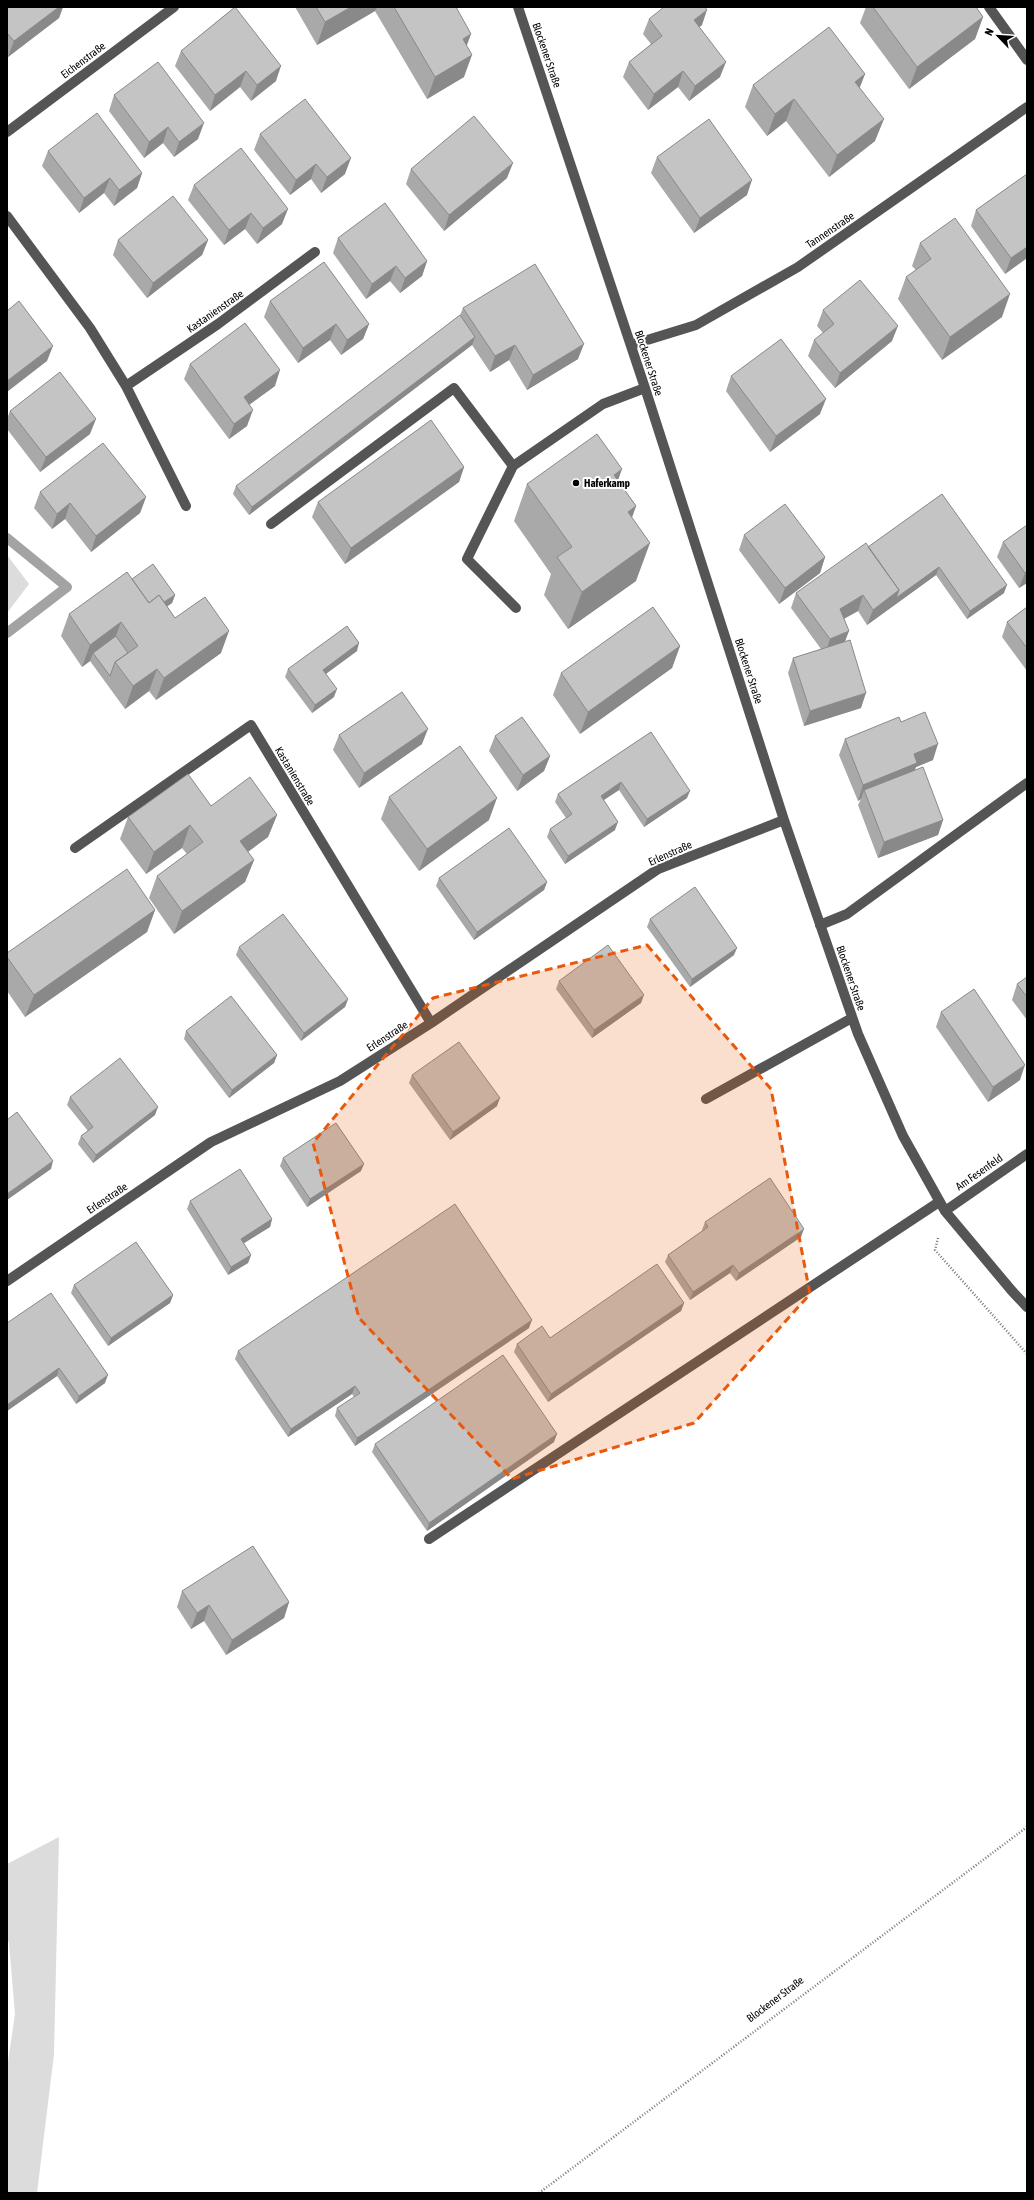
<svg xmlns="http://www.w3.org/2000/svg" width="1034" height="2200" viewBox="0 0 1034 2200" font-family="'Asap Condensed',sans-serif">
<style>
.green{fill:#dcdcdc}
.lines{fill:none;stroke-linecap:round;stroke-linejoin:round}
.stream{stroke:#a3a3a3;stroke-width:10}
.path{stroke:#777;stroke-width:2.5;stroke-dasharray:1 2;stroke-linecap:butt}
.minor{stroke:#555;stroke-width:10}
.wall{fill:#a9a9a9}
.shaded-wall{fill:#898989}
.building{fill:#c4c4c4;stroke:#898989}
.marked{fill:#e8590c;fill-opacity:0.2;stroke:#e8590c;stroke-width:3;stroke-dasharray:8 5;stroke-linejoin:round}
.poi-dot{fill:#000;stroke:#fff;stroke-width:1.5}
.labels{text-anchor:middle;stroke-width:4;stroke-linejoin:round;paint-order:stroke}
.street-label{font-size:11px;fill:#000;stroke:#fff}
.poi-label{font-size:11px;font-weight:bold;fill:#000;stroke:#fff;text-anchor:start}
</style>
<rect width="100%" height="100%" fill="#fff"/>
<!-- green -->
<path class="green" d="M7,555L29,584L7,613Z
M59,1837L54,2054L37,2193H7V2069L15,2014L9,1943L7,1938V1864Z"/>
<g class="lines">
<!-- stream -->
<path class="stream" d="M7,538L67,587L7,633"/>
<!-- path -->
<path class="path" d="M938,1238L935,1250L1027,1354
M539,2193L1027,1827"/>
<!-- minor -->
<path class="minor" d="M518,7L645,388L784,820L858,1034L903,1136L945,1211L1012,1291L1027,1307
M989,7L1027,60
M7,132L174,7
M7,216L90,328L126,386L186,506
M631,345L696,325L798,267L1027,107
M126,386L218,324L315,252
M513,466L467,559L516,608
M271,524L454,388L513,466L603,404L645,388
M75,848L251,725L431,1023
M820,925L847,914L1027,783
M706,1099L852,1018
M945,1211L1027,1154
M7,1281L211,1142L340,1081L431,1023L658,869L784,820
M429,1539L939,1202"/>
</g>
<!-- wall -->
<path class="wall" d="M7,7H63L59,18L8,57L7,55Z
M235,7L276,81L251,101L240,87L210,111L175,66L181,51Z
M295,7H456L467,47L464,77L427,99L375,11L317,45Z
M866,7H976L983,17L975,39L909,89L860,23Z
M649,19L702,25L699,27L720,77L689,101L678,87L648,110L623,77L629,62L651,44L643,34Z
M865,74L860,87L875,141L829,177L786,121L767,136L745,107L753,85Z
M114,95L198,139L174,157L163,143L144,158L109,111Z
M260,134L345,174L321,193L311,179L290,195L254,150Z
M48,151L142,173L137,188L114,206L104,193L79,213L42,166Z
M657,157L747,195L694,233L651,173Z
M411,169L507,178L444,231L406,184Z
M1027,174V258L1005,274L971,226L976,210Z
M194,185L282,224L257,244L245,229L224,245L188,200Z
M338,238L427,261L422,276L400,293L390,281L366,299L333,253Z
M118,240H208L202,255L147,298L113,255Z
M920,243L1002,317L942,360L898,299L906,277L916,270L912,266Z
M270,301L369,324L363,339L341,355L330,340L298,363L264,317Z
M463,308L578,359L527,390L509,360L490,372L472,345L249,515L233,494L236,486L460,315Z
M823,310L892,341L835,388L808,356L814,340L823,333L817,326Z
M190,364L275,386L249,405L247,426L229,439L184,379Z
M731,376L820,414L770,452L726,391Z
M10,411L90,434L40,472L7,429V419Z
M464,467L459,482L345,564L312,517L318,502Z
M618,481L636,506L632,518L636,581L568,629L544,595L551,574L514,521L527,484Z
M40,492L146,497L140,513L91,552L65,519L52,529L34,508Z
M942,494L1004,593L967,619L936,575L867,625L858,611L844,619L845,642L861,708L804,726L788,673L793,658L821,649L791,608L796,593L868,547Z
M1027,525V583L1019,588L997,557L1003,542Z
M744,535L825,557L820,573L779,604L739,550Z
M132,579L175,595L172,603L167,606L175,618L221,653L156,700L149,691L125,709L90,661L82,667L61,636L69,614Z
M1027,607V671L1002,637L1007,622Z
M680,646L672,668L580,734L553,695L561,673Z
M357,651L326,674L334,697L312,713L285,677L288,669Z
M901,722L933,760L916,767L914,771L943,820L938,835L878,858L858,805L861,799L858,801L839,755L845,739Z
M651,732L687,798L644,827L619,790L603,800L615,830L565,864L547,837L550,829L566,818L555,802L558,794Z
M339,735L422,744L359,788L333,750Z
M495,736L550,756L544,771L517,791L489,751Z
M389,797L489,820L419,871L381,819Z
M211,806L277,815L268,837L248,852L254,860L245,882L174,934L149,898L157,876L187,854L182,848L146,874L120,839L128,817Z
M439,878L547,882L544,890L474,940L436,886Z
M155,910L147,932L25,1017L7,991V953Z
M650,919L734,955L690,987L647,927Z
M239,947L348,999L345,1007L301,1041L236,955Z
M1027,977V1020L1012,1000L1017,984Z
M559,981L641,1003L592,1038L556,989Z
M941,1012L1020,1080L988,1102L936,1027Z
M186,1031L277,1055L274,1063L229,1098L184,1039Z
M412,1075L497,1106L450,1140L409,1083Z
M70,1097L155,1115L93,1163L78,1144L81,1136L88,1131L67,1105Z
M283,1158L361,1171L307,1207L280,1166Z
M190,1201L272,1219L270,1227L243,1243L251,1255L248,1263L228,1275L187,1209Z
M705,1222L801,1237L736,1281L730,1273L690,1300L665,1262L668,1255L702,1231V1230Z
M74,1285L173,1295L170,1303L108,1346L71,1293Z
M684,1303L681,1311L548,1402L514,1352L517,1344L550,1338Z
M7,1323L105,1383L76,1404L57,1376L7,1411Z
M529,1328L355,1446L335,1416L337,1408L354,1397L352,1394L288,1437L235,1359L238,1351Z
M554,1442L427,1531L372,1452L375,1444Z
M182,1591L289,1602L284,1618L226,1655L204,1621L191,1629L177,1607Z"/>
<!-- shaded-wall -->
<path class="shaded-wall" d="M59,7H63L59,18L8,57L14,41Z
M351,7H377L375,11L317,45L325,22Z
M707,10L702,25L688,36L694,20Z
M983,17L975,39L909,89L917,67Z
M471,34L463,56V39Z
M472,55L464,77L427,99L435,77Z
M726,62L720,77L689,101L695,86Z
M281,66L276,81L251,101L257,85Z
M246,71L240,87L210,111L215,95Z
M683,71L678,87L648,110L654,94Z
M865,74L856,96L855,82Z
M794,99L786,121L767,136L775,114Z
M884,119L875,141L829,177L837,155Z
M204,123L198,139L174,157L179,142Z
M168,127L163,143L144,158L149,142Z
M351,158L345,174L321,193L327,177Z
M513,163L507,178L444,231L449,215Z
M316,164L311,179L290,195L296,180Z
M142,173L137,188L114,206L119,190Z
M110,178L104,193L79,213L84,198Z
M752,180L747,195L694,233L700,218Z
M288,209L282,224L257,244L263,228Z
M251,213L245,229L224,245L229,230Z
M208,240L202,255L147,298L153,283Z
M1027,247V258L1005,274L1011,258Z
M427,261L422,276L400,293L405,278Z
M396,266L390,281L366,299L372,284Z
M1010,294L1002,317L942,360L950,337Z
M336,324L330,340L298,363L303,348Z
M369,324L363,339L341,355L347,340Z
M898,326L892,341L835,388L840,373Z
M475,337L472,345L249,515L252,507Z
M584,344L578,359L527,390L533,375Z
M515,345L509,360L490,372L495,356Z
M53,346L47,361L7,392V381Z
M280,370L275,386L238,413L244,397Z
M826,399L820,414L770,452L776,436Z
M253,410L247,426L229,439L234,424Z
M96,419L90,434L40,472L46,457Z
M464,467L459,482L345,564L351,548Z
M622,469L609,506L614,475Z
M146,497L140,513L91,552L96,536Z
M70,503L65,519L52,529L57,514Z
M636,506L622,543L628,512Z
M650,543L636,581L568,629L582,592Z
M825,557L820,573L779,604L785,588Z
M939,567L936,575L867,625L873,610L899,590Z
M1027,571V583L1019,588L1025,573Z
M1007,585L1004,593L967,619L970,611Z
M175,595L172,603L141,625L144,617Z
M863,595L858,611L834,624L840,609Z
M121,622L113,644L93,653L90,661L82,667L90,645Z
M229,631L221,653L156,700L164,678Z
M849,631L843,647L825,654L830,639Z
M359,643L357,651L320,678L323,670Z
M680,646L672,668L580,734L588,712Z
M157,669L149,691L125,709L133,686Z
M337,689L334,697L312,713L315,705Z
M866,693L861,708L804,726L810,711Z
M428,729L422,744L359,788L364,773Z
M938,744L933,760L916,767L911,779L864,790L861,799L858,801L863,785L914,754Z
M550,756L544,771L517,791L523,775Z
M621,782L619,790L598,804L601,796Z
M690,791L687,798L644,827L647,819Z
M497,798L489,820L419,871L427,849Z
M277,815L268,837L232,863L240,841Z
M943,820L938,835L878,858L884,842Z
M618,822L615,830L565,864L568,856Z
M190,825L182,848L146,874L154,852Z
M254,860L245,882L174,934L182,911Z
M547,882L544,890L474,940L477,932Z
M155,910L147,932L25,1017L34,995Z
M737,948L734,955L690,987L692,979Z
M644,995L641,1003L592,1038L594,1030Z
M348,999L345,1007L301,1041L304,1033Z
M277,1055L274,1063L229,1098L232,1090Z
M1025,1065L1020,1080L988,1102L993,1087Z
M500,1098L497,1106L450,1140L453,1132Z
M158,1107L155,1115L93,1163L96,1155Z
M53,1161L51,1169L7,1200V1194Z
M364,1164L361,1171L307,1207L310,1199Z
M272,1219L270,1227L238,1247L241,1239Z
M804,1229L801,1237L736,1281L739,1273Z
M251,1255L248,1263L228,1275L231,1267Z
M733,1265L730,1273L690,1300L693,1292Z
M173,1295L170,1303L108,1346L111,1338Z
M684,1303L681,1311L548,1402L551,1394Z
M532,1320L529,1328L355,1446L357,1438Z
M59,1368L57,1376L7,1411V1405Z
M108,1375L105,1383L76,1404L79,1396Z
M355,1386L352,1394L288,1437L291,1429Z
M557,1434L554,1442L427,1531L429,1523Z
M289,1602L284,1618L226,1655L232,1640Z
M209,1605L204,1621L191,1629L197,1613Z"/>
<!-- building -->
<path class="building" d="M7,7H59L14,41L7,33Z
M235,7L281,66L257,85L246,71L215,95L181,51Z
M316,7H351L325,22Z
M394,7H456L471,34L463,39L472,55L435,77Z
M664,7H705L707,10L694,20L726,62L695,86L683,71L654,94L629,62L662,36L649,19Z
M873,7H976L983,17L917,67Z
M829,27L865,74L855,82L884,119L837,155L794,99L775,114L753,85Z
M158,62L204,123L179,142L168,127L149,142L114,95Z
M305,99L351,158L327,177L316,164L296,180L260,134Z
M97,113L142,173L119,190L110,178L84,198L48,151Z
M474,116L513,163L449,215L411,169Z
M709,119L752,180L700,218L657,157Z
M241,148L288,209L263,228L251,213L229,230L194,185Z
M1027,174V247L1011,258L976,210Z
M173,196L208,240L153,283L118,240Z
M385,203L427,261L405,278L396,266L372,284L338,238Z
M955,218L1010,294L950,337L906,277L931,259L920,243Z
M324,262L369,324L347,340L336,324L303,348L270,301Z
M535,264L584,344L533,375L515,345L495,356L463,308Z
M860,280L898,326L840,373L814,340L834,324L823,310Z
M19,301L53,346L7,381V311Z
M460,315L475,337L252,507L236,486Z
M245,323L280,370L244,397L253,410L234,424L190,364Z
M781,339L826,399L776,436L731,376Z
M60,372L96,419L46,457L10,411Z
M431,420L464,467L351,548L318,502Z
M597,434L622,469L614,475L636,506L628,512L650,543L582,592L557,557L572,547L527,484Z
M103,443L146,497L96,536L70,503L57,514L40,492Z
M942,494L1007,585L970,611L939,567L896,598L899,590L868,547Z
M785,504L825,557L785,588L744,535Z
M1027,525V571L1025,573L1003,542Z
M866,543L899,590L873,610L863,595L840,609L849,631L830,639L796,593Z
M153,564L175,595L164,602L159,595L149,603L132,579Z
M127,572L149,603L159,595L175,618L205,597L229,631L164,678L157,669L133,686L115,662L138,646L121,622L90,645L69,614Z
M653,607L680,646L588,712L561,673Z
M1027,607V648L1007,622Z
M347,626L359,643L323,670L337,689L315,705L288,669Z
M116,636L128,653L115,662L110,676L93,653Z
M850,640L866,693L810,711L793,658Z
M402,692L428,729L364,773L339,735Z
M925,712L938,744L914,754L917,763L863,785L845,739L899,717L901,722Z
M522,717L550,756L523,775L495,736Z
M651,732L690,791L647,819L621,782L601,796L618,822L568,856L550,829L572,814L558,794Z
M460,746L497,798L427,849L389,797Z
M923,767L943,820L884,842L864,790Z
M188,774L211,806L250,777L277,815L240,841L254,860L182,911L157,876L203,842L190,825L154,852L128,817Z
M509,828L547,882L477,932L439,878Z
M127,869L155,910L34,995L7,957V953Z
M695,887L737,948L692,979L650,919Z
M283,914L348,999L304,1033L239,947Z
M608,945L644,995L594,1030L559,981Z
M1027,977V997L1017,984Z
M974,989L1025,1065L993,1087L941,1012Z
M231,996L277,1055L232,1090L186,1031Z
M459,1042L500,1098L453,1132L412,1075Z
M120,1058L158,1107L96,1155L81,1136L93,1127L70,1097Z
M17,1112L53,1161L7,1194V1120Z
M336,1123L364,1164L310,1199L283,1158Z
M240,1169L272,1219L241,1239L251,1255L231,1267L190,1201Z
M770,1178L804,1229L739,1273L733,1265L693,1292L668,1255L708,1227L705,1222Z
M455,1204L532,1320L357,1438L337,1408L360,1393L355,1386L291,1429L238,1351Z
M136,1242L173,1295L111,1338L74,1285Z
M657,1264L684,1303L551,1394L517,1344L542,1326L550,1338Z
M51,1293L108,1375L79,1396L59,1368L7,1405V1323Z
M503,1355L557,1434L429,1523L375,1444Z
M253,1546L289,1602L232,1640L209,1605L197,1613L182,1591Z"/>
<!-- marked area -->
<path class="marked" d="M647,945L771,1089L810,1294L694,1423L512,1479L359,1318L313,1143L433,998Z"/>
<!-- markers -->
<circle class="poi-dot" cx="576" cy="483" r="4"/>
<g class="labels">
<!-- street labels -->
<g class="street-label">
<text transform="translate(547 55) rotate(71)" y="4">Blockener Straße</text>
<text transform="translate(83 60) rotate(-37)" y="4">Eichenstraße</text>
<text transform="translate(830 230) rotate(-34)" y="4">Tannenstraße</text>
<text transform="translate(215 311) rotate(-35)" y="4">Kastanienstraße</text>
<text transform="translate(649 363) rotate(72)" y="4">Blockener Straße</text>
<text transform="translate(749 671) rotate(72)" y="4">Blockener Straße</text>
<text transform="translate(295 776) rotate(59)" y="4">Kastanienstraße</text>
<text transform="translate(670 853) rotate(-24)" y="4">Erlenstraße</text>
<text transform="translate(851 978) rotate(71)" y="4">Blockener Straße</text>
<text transform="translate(387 1036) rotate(-33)" y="4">Erlenstraße</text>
<text transform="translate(979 1172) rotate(-35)" y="4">Am Fesenfeld</text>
<text transform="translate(107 1198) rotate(-34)" y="4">Erlenstraße</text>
<text transform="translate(775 1999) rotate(-37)" y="4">Blockener Straße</text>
</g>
<!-- poi labels -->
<g class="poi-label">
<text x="584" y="487">Haferkamp</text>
</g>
</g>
<!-- border -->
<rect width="1034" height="2200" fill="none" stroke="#000000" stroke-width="16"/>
<!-- north arrow -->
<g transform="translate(998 36) rotate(295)" stroke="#ffffff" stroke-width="3" paint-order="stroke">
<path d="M0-3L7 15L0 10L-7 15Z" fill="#000000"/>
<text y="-6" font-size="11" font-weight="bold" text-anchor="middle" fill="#000000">N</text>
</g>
</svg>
